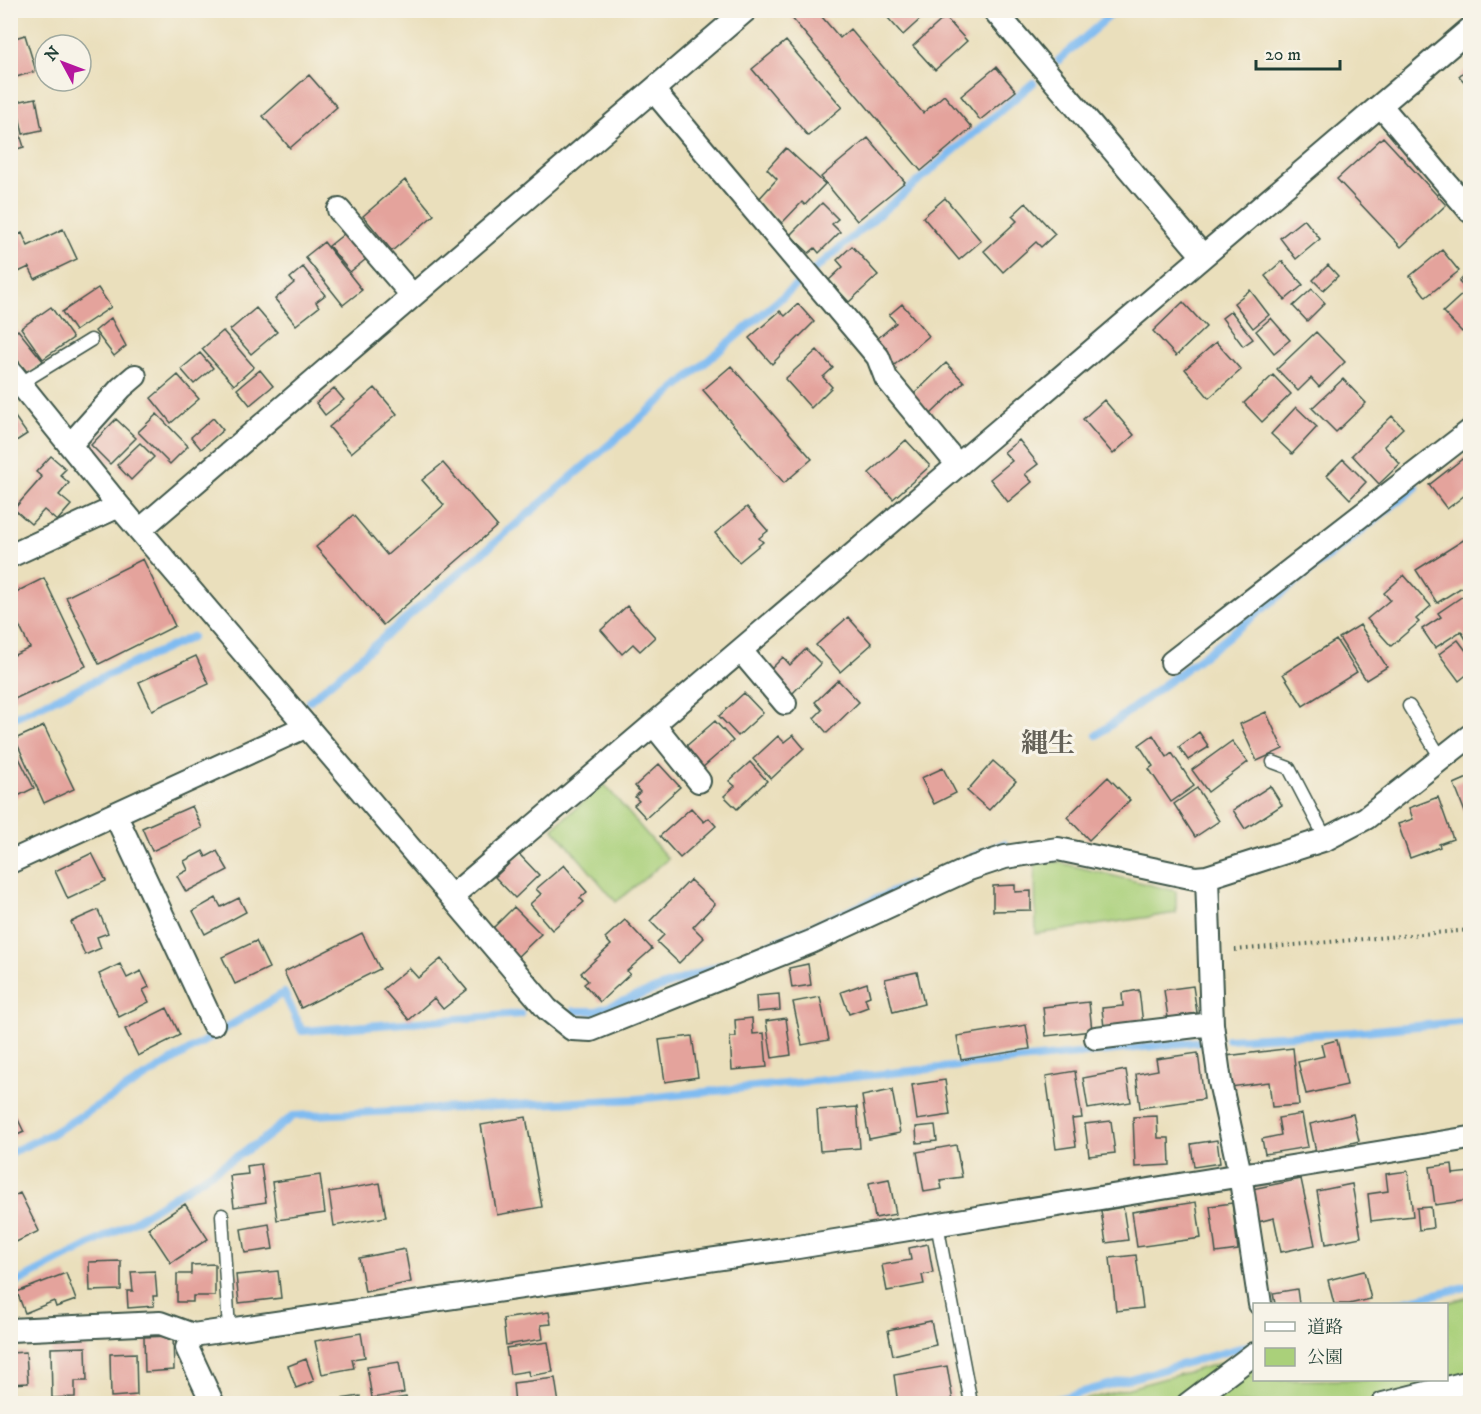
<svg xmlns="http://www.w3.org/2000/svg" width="1481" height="1414" viewBox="0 0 1481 1414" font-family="'IM FELL DW Pica','Noto Serif JP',serif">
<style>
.green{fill:#aad07a;stroke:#648657;stroke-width:1.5}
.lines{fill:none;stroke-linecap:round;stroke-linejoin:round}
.stream{stroke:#7fbbf1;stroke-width:8}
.building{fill:#e4a39c}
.service-casing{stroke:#3d5548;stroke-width:15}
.minor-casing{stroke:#3d5548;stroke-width:26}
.path{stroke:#3d5548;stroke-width:4;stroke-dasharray:1.5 4.5;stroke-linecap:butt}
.service{stroke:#fff;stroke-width:12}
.minor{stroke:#fff;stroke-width:22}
.labels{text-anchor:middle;stroke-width:6;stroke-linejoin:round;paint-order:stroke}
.quarter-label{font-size:27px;font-weight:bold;fill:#646158;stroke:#f7f3e8}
</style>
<rect width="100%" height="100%" fill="#f7f3e8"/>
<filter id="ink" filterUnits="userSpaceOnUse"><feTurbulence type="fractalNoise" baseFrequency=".0167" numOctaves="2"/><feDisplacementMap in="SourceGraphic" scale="12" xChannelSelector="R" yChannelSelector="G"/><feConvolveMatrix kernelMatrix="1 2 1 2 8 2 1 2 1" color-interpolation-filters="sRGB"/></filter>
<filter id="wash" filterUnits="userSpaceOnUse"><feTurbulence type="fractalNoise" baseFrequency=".008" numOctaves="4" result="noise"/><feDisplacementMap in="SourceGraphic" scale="24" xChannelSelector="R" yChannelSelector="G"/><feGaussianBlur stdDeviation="1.35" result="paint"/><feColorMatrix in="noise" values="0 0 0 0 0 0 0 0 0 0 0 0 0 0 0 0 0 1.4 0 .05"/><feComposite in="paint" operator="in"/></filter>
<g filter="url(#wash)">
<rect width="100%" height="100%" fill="#eadfbc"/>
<!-- green -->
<path class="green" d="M604,784L668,859L616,902L553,828Z
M1057,862L1176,891V913L1036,934L1035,863Z
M1470,1297V1403L1071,1404L1254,1354V1380H1446V1304H1441Z"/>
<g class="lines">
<!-- stream -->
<path class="stream" d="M1059,60L1116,10
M309,701L1033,83
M10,719L192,637
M1097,735L1212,649L1416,487
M973,857L1004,844
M574,1011H597L742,957L909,885
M1228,1039L1353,1032L1470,1021
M10,1153L51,1134L284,993L302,1031L521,1014
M10,1286L133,1222L261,1141L293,1116L637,1099L1203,1041
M1394,1304L1470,1286
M1040,1404L1254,1344"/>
</g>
<g id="blocks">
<!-- building -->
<path class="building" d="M785,10H816L840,38L850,29L923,113L944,95L972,128L921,171Z
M881,10H921L925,15L903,35Z
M945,17L967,41L935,70L913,46Z
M11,25L15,38L25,35L36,71L10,79Z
M786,41L842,107L808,136L752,69Z
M1470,66V88L1459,76Z
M996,67L1016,91L980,120L961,96Z
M309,75L337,107L290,148L263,116Z
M36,98L42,130L23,134L16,102Z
M11,107L24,147L10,151V108Z
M1383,137L1446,205L1401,247L1337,179Z
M868,138L905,182L857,221L821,177Z
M786,148L825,184L805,205L802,202L782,223L758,200L777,179L767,169Z
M405,180L434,215L392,251L363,216Z
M945,198L981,241L959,260L923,217Z
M822,203L838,219L832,224L840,232L819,253L815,248L809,253L790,235Z
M1026,203L1055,234L1041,247L1036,242L1003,272L984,251L1017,221L1012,216Z
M1304,219L1320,239L1296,259L1280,238Z
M63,229L77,259L35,279L29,267L10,276V239L22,233L28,246Z
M349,230L370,256L350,272L329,246Z
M324,242L362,290L343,305L305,257Z
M852,246L878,275L849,302L829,280L843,267L837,260Z
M1442,250L1459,271L1426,297L1410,276Z
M1282,261L1303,285L1285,300L1265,276Z
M1328,265L1338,276L1323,290L1313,280Z
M303,267L325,295L316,302L319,307L296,325L275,299L294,283L290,278Z
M1470,270V324L1462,332L1443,312L1467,290L1459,282Z
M98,288L111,307L75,331L62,312Z
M1312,289L1325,303L1307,321L1293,306Z
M1250,290L1269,315L1253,328L1234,303Z
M1183,302L1206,327L1176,356L1153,331Z
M798,304L814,322L772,364L749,338L780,311L785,316Z
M902,304L929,336L892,367L872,343L896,323L889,315Z
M51,307L73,338L43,359L21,328Z
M256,308L277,332L251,354L230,330Z
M1231,311L1253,339L1243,346L1222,318Z
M111,318L126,346L114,356L95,331Z
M1271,318L1290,340L1274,353L1256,331Z
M18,330L43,361L28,373L10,351V335Z
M223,331L254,367L234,385L202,349Z
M1316,332L1345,362L1319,387L1311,378L1298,391L1277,369Z
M1216,342L1241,370L1209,398L1185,369Z
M817,350L833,368L823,377L832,387L811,408L785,379Z
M200,353L213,368L194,384L181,369Z
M946,363L964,382L931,414L913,395Z
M731,366L812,459L784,483L703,390Z
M260,370L273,386L250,405L237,389Z
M178,375L199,399L171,423L151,398Z
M1273,375L1291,394L1262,422L1244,403Z
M1343,379L1366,403L1336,432L1312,408Z
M334,388L344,400L325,415L316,403Z
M375,388L397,414L351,453L329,427Z
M1104,400L1134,435L1113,454L1083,419Z
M1296,407L1317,427L1292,454L1271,434Z
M10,410L27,434L10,445Z
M157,414L188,446L170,464L138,432Z
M1392,416L1403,428L1384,446L1400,464L1379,484L1352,455Z
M213,418L223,430L201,449L191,437Z
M116,419L136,438L110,464L91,445Z
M906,440L930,466L893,499L869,473Z
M1019,440L1038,464L1025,474L1032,482L1008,502L990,479L1012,461L1004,452Z
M140,443L154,457L131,480L117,465Z
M1470,453V491L1447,509L1429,485Z
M51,456L66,469L60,475L69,483L59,495L71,505L57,521L44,510L31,524L14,509L42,477L36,472Z
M1343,459L1366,482L1350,499L1327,475Z
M443,463L497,526L383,625L316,547L353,515L387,555L444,505L422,480Z
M747,507L768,531L759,538L763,542L739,562L715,533Z
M1465,539L1470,547V582L1437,603L1416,570Z
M143,559L175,626L99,664L66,597Z
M1404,575L1431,606L1416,619L1419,622L1391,646L1367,619L1390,600L1384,593Z
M44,578L86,666L10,701V657L30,648L10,607V595Z
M1463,596L1470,608V646L1461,631L1435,648L1422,629L1441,617L1438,613Z
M627,606L655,637L640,651L633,644L622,654L601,630Z
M848,617L872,644L840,672L816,645Z
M1360,625L1387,667L1366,680L1339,638Z
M1336,640L1357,672L1303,706L1283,674Z
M1458,640L1470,656V672L1459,681L1439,654Z
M806,649L821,664L790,696L767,673L783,657L790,665Z
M196,656L209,684L152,710L139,682Z
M838,680L859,702L827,733L814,718L822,710L815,702Z
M744,693L763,713L738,736L719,716Z
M1266,712L1283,749L1257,761L1240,724Z
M715,721L733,741L702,768L684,748Z
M44,726L74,789L44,803L15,739Z
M1199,732L1209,747L1188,760L1179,747Z
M793,735L804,748L771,779L753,759L778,736L784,742Z
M1153,735L1167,757L1172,753L1194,786L1171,802L1149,769L1153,766L1139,745Z
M10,740L34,788L10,800Z
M1232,741L1248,762L1208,792L1192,770Z
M993,761L1016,781L989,810L967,791Z
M750,762L767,781L737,809L724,796L735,786L729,781Z
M659,764L680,787L646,818L634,805L639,801L635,797L640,792L635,786Z
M943,768L956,793L934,804L921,778Z
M1108,777L1130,800L1089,840L1067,817Z
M1470,777V818L1468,820L1454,784Z
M1270,786L1282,805L1245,829L1233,810Z
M1197,788L1219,821L1195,837L1174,804Z
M1438,797L1453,839L1439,844L1440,847L1410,858L1398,824L1413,819L1409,808Z
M192,806L202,828L152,851L142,828Z
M691,808L704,822L709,818L716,826L680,858L660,836Z
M203,851L206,857L217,851L228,870L186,892L177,876L188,870L184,861Z
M92,853L106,881L68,899L55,871Z
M519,854L539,875L515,898L495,877Z
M564,865L587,892L580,898L584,902L552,930L530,904L541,894L536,889Z
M690,880L715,904L693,927L704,938L679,963L657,942L664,935L650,921Z
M1015,885V892L1031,891V910L993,911V886Z
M216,898L221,907L239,898L246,912L205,934L193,911Z
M514,907L541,934L515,959L488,933Z
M98,910L108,933L97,937L101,948L85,955L71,922Z
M625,920L652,949L627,971L630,974L600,1002L584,984L588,981L581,973L611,945L605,938Z
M362,933L380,969L301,1008L284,972Z
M256,941L269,968L235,984L222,957Z
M441,959L467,990L443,1009L434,998L409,1020L383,989L409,968L418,978Z
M120,964L127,978L141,971L149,987L143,990L149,1002L119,1017L99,974Z
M808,964L811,985L792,988L789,968Z
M917,972L924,1004L893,1012L885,979Z
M867,983L870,996L865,998L868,1007L849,1014L841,992Z
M1193,986L1197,1013L1168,1018L1164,990Z
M1139,990L1143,1024L1104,1028L1102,1008L1123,1006L1122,993Z
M779,994L780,1010L757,1012L756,996Z
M820,997L829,1040L802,1045L793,1002Z
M1089,1002L1092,1031L1046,1036L1043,1007Z
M167,1008L180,1035L138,1056L125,1029Z
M752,1018L753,1034L764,1033L767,1067L732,1070L730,1037H736L735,1020Z
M786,1018L791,1055L772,1058L766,1021Z
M1026,1025L1030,1049L961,1060L957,1036Z
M692,1036L698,1077L665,1082L659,1040Z
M1337,1040L1347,1085L1306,1094L1298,1062L1324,1056L1321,1044Z
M1293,1048L1299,1105L1272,1107L1269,1082L1230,1087L1226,1056Z
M1198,1053L1204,1099L1140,1108L1136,1074L1158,1070L1156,1059Z
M1126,1070L1131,1102L1088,1109L1083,1078Z
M1075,1071L1082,1118L1072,1119L1076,1146L1056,1149L1046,1076Z
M945,1080L950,1115L917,1120L912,1085Z
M892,1090L900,1133L869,1139L862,1096Z
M10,1103L24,1132L10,1138Z
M857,1107L860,1148L820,1151L817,1110Z
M1302,1114L1308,1147L1265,1154L1262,1139L1281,1135L1278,1118Z
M1353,1114L1359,1141L1316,1152L1310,1124Z
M1157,1116L1158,1138H1169L1170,1165L1135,1167L1133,1117Z
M526,1117L542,1207L497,1215L481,1125Z
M1111,1121L1115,1153L1089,1156L1085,1124Z
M935,1125L937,1141L917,1143L916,1127Z
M1217,1140L1220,1163L1194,1167L1191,1144Z
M956,1145L962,1177L940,1180L942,1189L924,1192L917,1152Z
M261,1164L266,1202L234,1207L230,1176L248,1174L247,1166Z
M1452,1164L1453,1174L1470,1172V1200L1435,1205L1430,1167Z
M1408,1171L1413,1216L1371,1221L1368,1194L1388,1191L1386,1174Z
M320,1175L325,1213L277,1220L272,1182Z
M889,1179L896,1214L875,1218L869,1183Z
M1301,1179L1315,1245L1281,1252L1274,1218L1254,1223L1247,1190Z
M380,1183L386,1217L334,1226L329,1192Z
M1352,1184L1361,1237L1326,1244L1317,1191Z
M20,1193L39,1231L10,1245V1198Z
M1196,1202L1201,1238L1137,1247L1132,1212Z
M1232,1203L1238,1250L1216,1253L1210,1206Z
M185,1204L208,1239L171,1263L148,1228Z
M1123,1207L1128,1240L1106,1243L1101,1211Z
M1431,1207L1433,1228L1419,1230L1417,1208Z
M269,1224L273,1249L245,1253L241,1229Z
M928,1244L933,1273L922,1275L924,1284L887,1291L882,1265L911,1260L909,1248Z
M405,1249L411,1282L365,1292L359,1258Z
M1136,1255L1143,1308L1116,1311L1110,1258Z
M121,1261V1290L90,1291L89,1262Z
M215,1264V1296H193V1302H177V1274H191V1265Z
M155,1271L157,1296H153L154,1306L128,1308L127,1291H133L131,1272Z
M278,1271L281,1298L239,1303L236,1275Z
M1364,1271L1371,1299L1349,1304H1334L1328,1280Z
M66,1273L76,1300L56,1307L54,1301L25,1313L17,1292Z
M1297,1289L1299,1304H1275L1273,1293Z
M549,1312L551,1324L541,1325L543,1339L506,1345L503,1319Z
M931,1321L936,1345L893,1355L888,1330Z
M361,1333L365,1357L352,1359L354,1368L322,1374L315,1341Z
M173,1336L174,1370L145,1372L144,1337Z
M548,1342L553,1372L529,1376L528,1371L510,1374L506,1348Z
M86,1347L87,1381H75V1397L52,1398L51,1348Z
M26,1352L28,1383L10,1384V1353Z
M136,1353L137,1395L111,1397L110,1354Z
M306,1359L314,1381L296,1388L288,1366Z
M399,1362L404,1393L372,1398L367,1367Z
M947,1366L953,1401L898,1404L894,1375Z
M555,1378L559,1404H515L513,1383Z
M360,1396L361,1404H321V1402Z
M406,1397L408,1404H375V1402Z"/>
</g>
</g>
<g filter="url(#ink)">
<use href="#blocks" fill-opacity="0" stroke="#3d5548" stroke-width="1.5"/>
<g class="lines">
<defs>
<path id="service" d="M21,383L91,340
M1409,706L1441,758
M1273,762L1289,768L1326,839
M222,1215L229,1330
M937,1224L971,1403"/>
<path id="minor" d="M994,10L1203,256
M653,90L878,357L886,378L957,464
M1381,106L1470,211
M339,210L412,295
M10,371L119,506L547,1009L572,1029L591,1030L811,942L969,869L1005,857L1058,849L1195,878L1207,877L1326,839L1366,818L1470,736
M70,445L121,388L135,376
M141,529L746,10
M10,556L119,506
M741,651L785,703
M1172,662L1470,431
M654,725L699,781
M115,814L213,1024
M10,862L307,726
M1207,877L1212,1024L1220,1082L1240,1174L1260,1304
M452,896L1470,29
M1096,1038L1212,1024
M10,1330L160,1323L193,1335L798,1247L1470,1138
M193,1335L187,1348L213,1404
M1188,1404L1254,1354
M1383,1404L1470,1382"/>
</defs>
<!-- service casing -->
<use href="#service" class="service-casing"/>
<!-- minor casing -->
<use href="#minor" class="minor-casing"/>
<!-- path -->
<path class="path" d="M1235,950L1470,930"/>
<!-- service -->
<use href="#service" class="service"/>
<!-- minor -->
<use href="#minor" class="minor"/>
</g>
</g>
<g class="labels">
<!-- quarter labels -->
<g class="quarter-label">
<text x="1048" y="752">縄生</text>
</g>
</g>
<!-- margin -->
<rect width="1481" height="1414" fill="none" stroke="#f7f3e8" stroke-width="36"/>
<!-- legend -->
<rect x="1253" y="1303" width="195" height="78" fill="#f7f3e8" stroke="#a1aaa0" stroke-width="1.5"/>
<rect x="1265" y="1322" width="30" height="9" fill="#ffffff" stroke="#a1aaa0" stroke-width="1.5"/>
<text x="1307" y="1333" font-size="18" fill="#1f3d34">道路</text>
<rect x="1265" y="1348" width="30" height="18" fill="#aad07a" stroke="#a1aaa0" stroke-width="1.5"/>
<text x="1307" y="1363" font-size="18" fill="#1f3d34">公園</text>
<!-- north arrow -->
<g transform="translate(63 63) rotate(311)"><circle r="28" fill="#f7f3e8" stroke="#a1aaa0" stroke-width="1.5"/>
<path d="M0-4.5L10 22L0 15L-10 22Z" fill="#b5179e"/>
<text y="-9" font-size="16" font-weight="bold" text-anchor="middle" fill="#1f3d34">N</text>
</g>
<!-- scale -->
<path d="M1256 60v9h84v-9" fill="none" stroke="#1f3d34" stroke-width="3"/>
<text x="1265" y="60" font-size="18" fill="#1f3d34" stroke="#f7f3e8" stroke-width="4.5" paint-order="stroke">20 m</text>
</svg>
